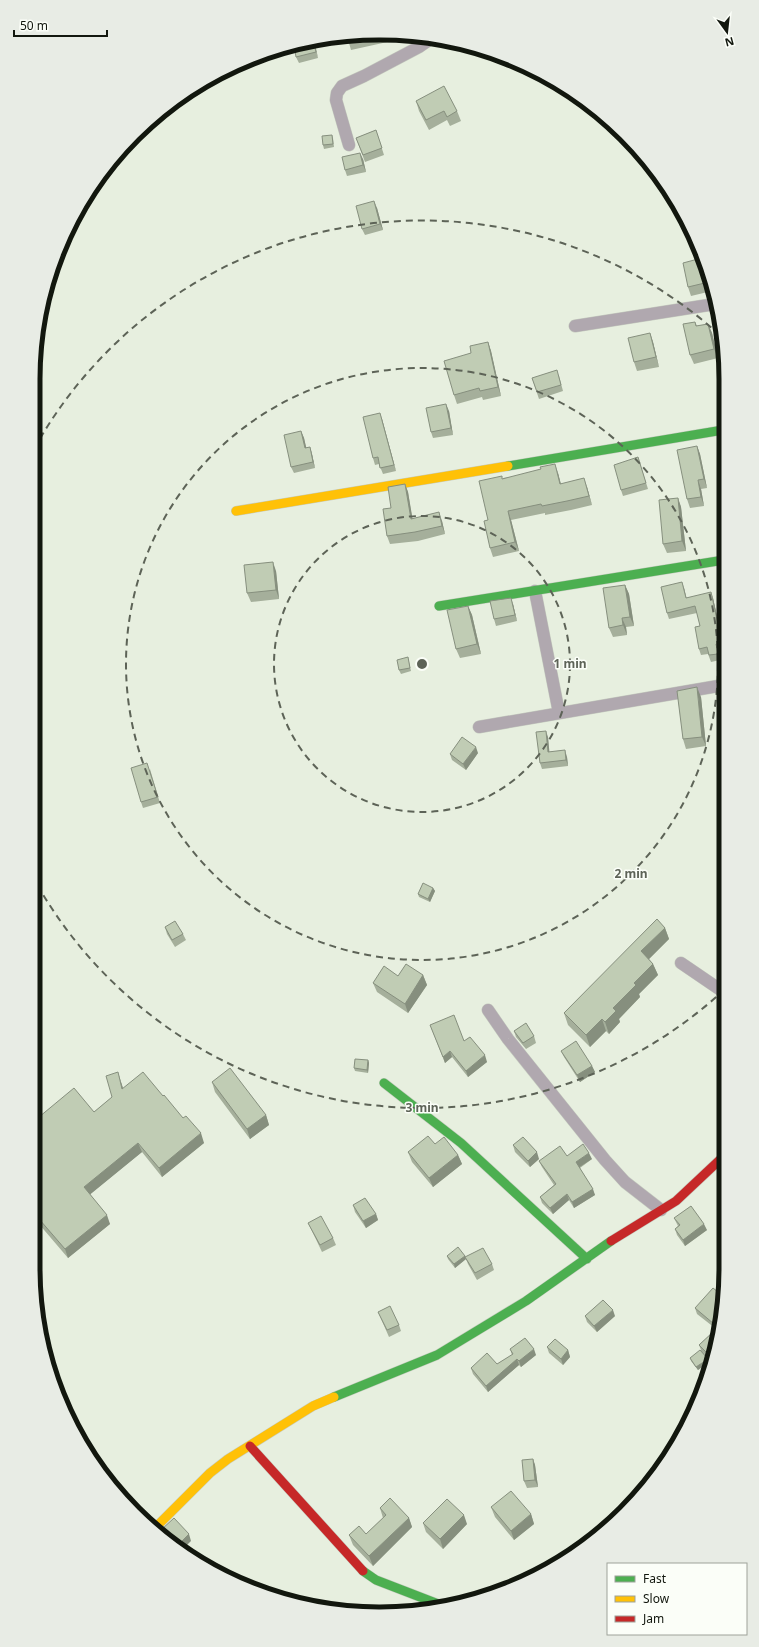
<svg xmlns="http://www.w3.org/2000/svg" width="759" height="1647" viewBox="0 0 759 1647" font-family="'Noto Sans',sans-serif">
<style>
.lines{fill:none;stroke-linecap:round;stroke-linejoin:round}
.street-casing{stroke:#c5cbbf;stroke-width:13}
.fast-casing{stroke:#c5cbbf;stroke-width:10}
.slow-casing{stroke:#c5cbbf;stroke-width:10}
.jam-casing{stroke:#c5cbbf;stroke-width:10}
.street{stroke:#b0a8af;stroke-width:12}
.fast{stroke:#4caf50;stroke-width:9}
.slow{stroke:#ffc107;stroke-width:9}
.jam{stroke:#c62828;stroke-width:9}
.wall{fill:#a5af9b}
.shaded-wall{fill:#868f7e}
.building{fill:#c0ccb4;stroke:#868f7e}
.ring{fill:none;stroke:#5d6357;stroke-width:2;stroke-dasharray:7 5}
.rim{fill:none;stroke:#12170e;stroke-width:5}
.centre{fill:#5d6357;stroke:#fbfef8;stroke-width:2}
.ring-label{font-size:12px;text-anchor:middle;font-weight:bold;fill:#5d6357;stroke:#fbfef8;stroke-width:3;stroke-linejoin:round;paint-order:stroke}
</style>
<rect width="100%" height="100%" fill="#e7efdf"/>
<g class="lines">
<defs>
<path id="street" d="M349,145L336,100L337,93L342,86L364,76L419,47L432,38
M575,326L715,304
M535,591L559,713
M479,727L724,685
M681,963L725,993
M488,1010L508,1039L605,1160L625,1182L661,1210"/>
<path id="fast" d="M508,466L723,430
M439,606L724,560
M384,1083L461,1143L587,1259
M334,1397L437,1355L526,1301L611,1241
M363,1571L376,1580L446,1607"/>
<path id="slow" d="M236,511L508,466
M156,1527L210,1473L228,1459L313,1406L334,1397"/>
<path id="jam" d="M611,1241L676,1201L726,1154
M250,1446L363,1571"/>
</defs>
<!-- street casing -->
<use href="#street" class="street-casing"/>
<!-- fast casing -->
<use href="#fast" class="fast-casing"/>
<!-- slow casing -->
<use href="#slow" class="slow-casing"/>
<!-- jam casing -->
<use href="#jam" class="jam-casing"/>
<!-- street -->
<use href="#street" class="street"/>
<!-- fast -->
<use href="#fast" class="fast"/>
<!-- slow -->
<use href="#slow" class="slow"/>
<!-- jam -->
<use href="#jam" class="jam"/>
</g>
<!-- wall -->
<path class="wall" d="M379,33L410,36L401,39L351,50L349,43Z
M312,40L318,58L299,63L296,57Z
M233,67L234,75L225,76L223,72Z
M416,101L457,111L461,121L450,126L447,120L429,130L419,111Z
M376,130L384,155L365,162L356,138Z
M332,135L333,138L334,147L324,149L323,145Z
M363,159L366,172L347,176L345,170Z
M377,208L383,230L365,235L362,229Z
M700,249L712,291L691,296L688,287L698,259Z
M695,322L697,326L708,324L712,333L718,358L694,364L690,355Z
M650,333L653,342L659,367L637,371L634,362Z
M488,342L491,351L501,396L483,400L482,397L457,404L454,395L471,353Z
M559,376L563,391L539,399L532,378Z
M449,411L453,435L433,438L431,432Z
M382,419L396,471L383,474L379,464L375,465L373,458Z
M301,431L304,438L306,448L310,447L312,454L315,468L294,473L291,467Z
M697,446L700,454L707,488L701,489L704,506L690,508L687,499Z
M638,457L648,489L623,496L621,490Z
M558,473L561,484L587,487L592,505L571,510L545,515V513L511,520L519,551L493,557L490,548L503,478Z
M405,484L408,492L412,518L442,521L445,534L418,541L390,544L387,536L391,508Z
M678,498L681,507L686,551L667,553L663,544Z
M276,571L279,599L251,602L247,593Z
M625,585L629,594L634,626L626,627L627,635L613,637L609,628Z
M684,588L686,598H713L724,647V650L718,651L720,660L711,662L708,654L701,655L699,649L700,626L697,613L669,619L667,613Z
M513,604L517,621L496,626L494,619Z
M468,606L472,615L481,654L460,658L456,649Z
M408,657L411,671L401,674L399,670Z
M701,697L706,746L686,749L683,739Z
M548,737L549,752L567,757L568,766L542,769L540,763Z
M478,753L466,770L452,760L450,754Z
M150,769L160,803L143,808L141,802Z
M433,888L435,891L430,902L419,897L418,894Z
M165,927L183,934L186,940L175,947L167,934Z
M665,928L669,939L649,959L653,964L658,975L639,994L640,997L619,1019L620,1022L609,1034L606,1031L590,1047L568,1025L564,1013Z
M423,975L427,985L408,1013L377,992L373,983L398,976Z
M430,1025L464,1041L487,1062L468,1077L452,1057L445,1063Z
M514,1031L534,1036L536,1043L526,1049L516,1037Z
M561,1051L592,1066L595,1072L580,1082L564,1057Z
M368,1060L369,1063L368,1073L355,1071L354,1068Z
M121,1082L123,1088L163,1096L204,1143L162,1177L142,1152L90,1194L110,1224L68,1258L33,1217V1122L94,1112L112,1097Z
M212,1082L266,1115L269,1125L250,1139L215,1092Z
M513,1145L539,1159L530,1167L515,1152Z
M408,1152L458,1155L462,1164L433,1187L412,1162Z
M567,1156L592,1159L580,1168L595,1195L574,1208L569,1200L553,1214L542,1203L540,1197L554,1185L542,1167L539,1161Z
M726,1175V1189L723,1185L721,1179Z
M353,1205L376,1214L378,1220L366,1228L355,1212Z
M674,1218L707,1230L685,1246L677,1235L675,1229L678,1226Z
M308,1223L333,1238L336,1245L322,1252L311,1229Z
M447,1256H465L466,1257L492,1264L494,1270L477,1280L468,1264L466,1259L455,1268L448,1259Z
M723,1296L720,1332L697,1314L695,1308Z
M378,1312L399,1325L401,1331L389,1337Z
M585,1316H615L597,1332L587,1322Z
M713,1332L708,1358L703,1352L708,1359L709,1362L698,1370L691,1361L690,1358L701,1350L699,1345Z
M547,1347L568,1350L570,1357L563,1365L549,1353Z
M510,1349L536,1355L521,1367L519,1365L488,1392L473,1374L471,1368L497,1364L512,1355Z
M533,1459L535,1465L538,1487L527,1488L524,1481Z
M491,1507L531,1514L534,1524L514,1540L495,1517Z
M380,1508L409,1518L412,1527L373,1566L353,1545L349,1535L366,1534L383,1518Z
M423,1523L467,1524L443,1549L426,1532Z"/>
<!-- shaded-wall -->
<path class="shaded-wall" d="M314,39L318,58L316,52L313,40Z
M232,67H233L234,75Z
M360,153L363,159L366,172L363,165Z
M374,201L377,208L383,230L380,224Z
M708,324L712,333L718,358L714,349Z
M650,333L653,342L659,367L656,357Z
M488,342L491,351L501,396L498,387Z
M446,404L449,411L453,435L451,428Z
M380,413L382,419L396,471L394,465Z
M301,431L304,438L308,455L305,448Z
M697,446L700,454L707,488L704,479Z
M310,447L312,454L315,468L313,462Z
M555,464L558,473L563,493L560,484Z
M584,478L587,487L592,505L589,496Z
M698,480L701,489L704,506L701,497Z
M405,484L408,492L414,527L411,519Z
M678,498L681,507L686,551L682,541Z
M508,511L511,520L519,551L515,542Z
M439,512L442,521L445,534L442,526Z
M273,562L276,571L279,599L276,590Z
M682,582L684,588L688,604L686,598Z
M625,585L629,594L634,626L630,617Z
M711,592L713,598L724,648L722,643Z
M511,598L513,604L517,621L515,615Z
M468,606L472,615L481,654L477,644Z
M622,618L626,627L627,635L623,625Z
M716,644L718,651L720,660L718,654Z
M697,687L701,697L706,746L702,737Z
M546,731L548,737L550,758L548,752Z
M476,747L478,753L466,770L463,764Z
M565,750L567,757L568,766L566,760Z
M433,888L435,891L430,902L428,899Z
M665,928L669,939L645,963L641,951Z
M653,964L658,975L639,994L640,997L619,1019L620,1022L609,1034L605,1022L613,1008L634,983Z
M423,975L427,985L408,1013L405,1004Z
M602,1019L606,1031L590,1047L586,1035Z
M450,1051L452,1057L445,1063L443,1057Z
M485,1055L487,1062L468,1077L466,1071Z
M368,1060L369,1063L368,1073L367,1070Z
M592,1066L595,1072L580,1082L577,1075Z
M118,1072L121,1082L126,1098L122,1089Z
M266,1115L269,1125L250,1139L247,1129Z
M201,1133L204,1143L162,1177L159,1168Z
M138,1143L142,1152L87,1197L84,1187Z
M537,1152L539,1159L530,1167L528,1161Z
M589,1153L592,1159L578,1168L576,1162Z
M458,1155L462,1164L433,1187L429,1178Z
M593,1189L595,1195L574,1208L572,1202Z
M567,1194L569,1200L553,1214L550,1208Z
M376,1214L378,1220L366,1228L363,1221Z
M107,1215L110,1224L68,1258L65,1249Z
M704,1224L707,1230L685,1246L683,1240Z
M465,1256L466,1259L455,1268L454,1264Z
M613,1310L615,1316L597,1332L594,1326Z
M717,1342L714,1353L708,1358L706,1352Z
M534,1349L536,1355L521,1367L519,1361Z
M568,1350L570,1357L563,1365L561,1359Z
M517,1359L519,1365L488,1392L486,1386Z
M708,1359L709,1362L698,1370L696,1367Z
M533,1459L535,1465L538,1487L535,1480Z
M531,1514L534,1524L514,1540L511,1531Z
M464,1515L467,1524L443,1549L440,1539Z
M409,1518L412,1527L373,1566L369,1556Z
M189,1534L191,1541L183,1549L178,1545Z"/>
<!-- building -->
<path class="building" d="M379,33L391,34L349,43L347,36Z
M312,40H313L316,52L296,57L294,45Z
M444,86L457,111L447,117L444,111L426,120L416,101Z
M376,130L382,148L363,155L356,138Z
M332,135L333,144L323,145L322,136Z
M360,153L363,165L345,170L342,157Z
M374,201L380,224L362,229L356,206Z
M700,249L709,282L688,287L683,263L698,259L696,250Z
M695,322L696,326L708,324L714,349L690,355L683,324Z
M650,333L656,357L634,362L628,338Z
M488,342L498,387L480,391L479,388L454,395L444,361L471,353L470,346Z
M557,370L561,385L537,392L532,378Z
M446,404L451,428L431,432L426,408Z
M380,413L394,465L380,468L378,457L373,458L363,417Z
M301,431L305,448L310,447L313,462L291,467L284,435Z
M697,446L704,479L698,480L701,497L687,499L677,450Z
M638,457L646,483L621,490L614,465Z
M555,464L560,484L584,478L589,496L567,501L542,506L541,504L508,511L515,542L490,548L484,521L488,520L479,481L502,476V479L541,469L540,467Z
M405,484L411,519L439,512L442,526L415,532L387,536L383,509L391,508L388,487Z
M678,498L682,541L663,544L659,500Z
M273,562L276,590L247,593L244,565Z
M682,582L686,598L711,592L722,643L716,644L718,654L709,655L707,647L699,649L695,627L700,626L695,606L667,613L661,587Z
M625,585L630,617L622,618L623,625L609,628L603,588Z
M511,598L515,615L494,619L490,601Z
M468,606L477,644L456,649L447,610Z
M408,657L410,668L399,670L397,660Z
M697,687L702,737L683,739L677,691Z
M546,731L548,752L565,750L566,760L540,763L536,732Z
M462,737L476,747L463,764L450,754Z
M147,763L158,797L141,802L131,768Z
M423,883L433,888L428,899L418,894Z
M657,919L665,928L641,951L653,964L634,983L636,985L613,1008L616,1011L605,1022L602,1019L586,1035L564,1013Z
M175,921L183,934L172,940L165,927Z
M406,964L423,975L405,1004L373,983L384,966L398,976Z
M454,1015L464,1041L470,1037L485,1055L466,1071L450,1051L443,1057L430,1025Z
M526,1023L534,1036L523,1043L514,1031Z
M576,1041L592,1066L577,1075L561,1051Z
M355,1059L368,1060L367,1070L354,1068Z
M230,1068L266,1115L247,1129L212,1082Z
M118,1072L122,1089L143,1072L163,1096L164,1095L183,1118L186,1116L201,1133L159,1168L138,1143L84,1187L107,1215L65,1249L33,1212V1122L74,1088L94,1112L112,1097L106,1076Z
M428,1136L435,1144L444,1137L458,1155L429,1178L408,1152Z
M523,1137L537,1152L528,1161L513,1145Z
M583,1144L589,1153L576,1162L593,1189L572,1202L567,1194L550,1208L540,1197L556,1184L539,1161L560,1146L567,1156Z
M726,1175V1185L721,1179Z
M365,1198L376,1214L363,1221L353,1205Z
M691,1206L704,1224L683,1240L675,1229L680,1225L674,1218Z
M321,1216L333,1238L320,1245L308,1223Z
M458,1247L465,1256L454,1264L447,1256Z
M483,1248L492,1264L475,1273L465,1257Z
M713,1288L723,1296L720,1329L695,1308Z
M603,1300L613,1310L594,1326L585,1316Z
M390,1306L399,1325L387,1330L378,1312Z
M713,1332L719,1338L717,1342L706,1352L699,1345Z
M525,1338L534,1349L519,1361L517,1359L486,1386L471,1368L487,1353L497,1364L513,1354L510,1349Z
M555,1339L568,1350L561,1359L547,1347Z
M700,1350L708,1359L696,1367L690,1358Z
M533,1459L535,1480L524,1481L522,1460Z
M511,1491L531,1514L511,1531L491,1507Z
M390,1498L409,1518L369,1556L349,1535L359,1526L366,1534L386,1515L380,1508Z
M447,1499L464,1515L440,1539L423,1523Z
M174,1518L189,1534L178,1545L161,1530Z"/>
<!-- distance rings -->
<g class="ring">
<circle cx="422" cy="664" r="148"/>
<circle cx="422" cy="664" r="296"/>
<path d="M725 989A444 444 0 0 1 34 879M34 449A444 444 0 0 1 722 337"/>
</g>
<!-- crop -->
<path d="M0 0H759V1647H0ZM379 40H380A339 339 0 0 1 719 379V1268A339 339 0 0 1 380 1607H379A339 339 0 0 1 40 1268V379A339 339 0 0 1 379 40Z" fill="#e8ece5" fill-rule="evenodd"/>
<path class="rim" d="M379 40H380A339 339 0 0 1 719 379V1268A339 339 0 0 1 380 1607H379A339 339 0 0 1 40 1268V379A339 339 0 0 1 379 40Z"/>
<circle cx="422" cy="664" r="6" class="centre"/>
<g class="ring-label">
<text x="570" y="668">1 min</text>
<text x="631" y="878">2 min</text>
<text x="422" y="1112">3 min</text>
</g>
<!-- legend -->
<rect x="607" y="1563" width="140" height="72" fill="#fbfef8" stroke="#9ea29a"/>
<rect x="615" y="1576" width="20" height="6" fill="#4caf50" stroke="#9ea29a"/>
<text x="643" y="1583" font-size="12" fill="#12170e">Fast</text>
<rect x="615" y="1596" width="20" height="6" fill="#ffc107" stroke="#9ea29a"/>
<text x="643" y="1603" font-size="12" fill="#12170e">Slow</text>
<rect x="615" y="1616" width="20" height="6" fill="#c62828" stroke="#9ea29a"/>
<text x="643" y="1623" font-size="12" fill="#12170e">Jam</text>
<!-- north arrow -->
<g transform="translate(727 32) rotate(165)" stroke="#fbfef8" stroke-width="3" paint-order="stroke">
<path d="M0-3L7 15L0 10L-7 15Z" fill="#12170e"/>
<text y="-6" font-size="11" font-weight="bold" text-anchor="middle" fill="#12170e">N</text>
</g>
<!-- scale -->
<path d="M14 30v6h93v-6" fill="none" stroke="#12170e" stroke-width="2"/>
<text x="20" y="30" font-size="12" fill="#12170e" stroke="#fbfef8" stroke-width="3" paint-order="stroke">50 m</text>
</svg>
